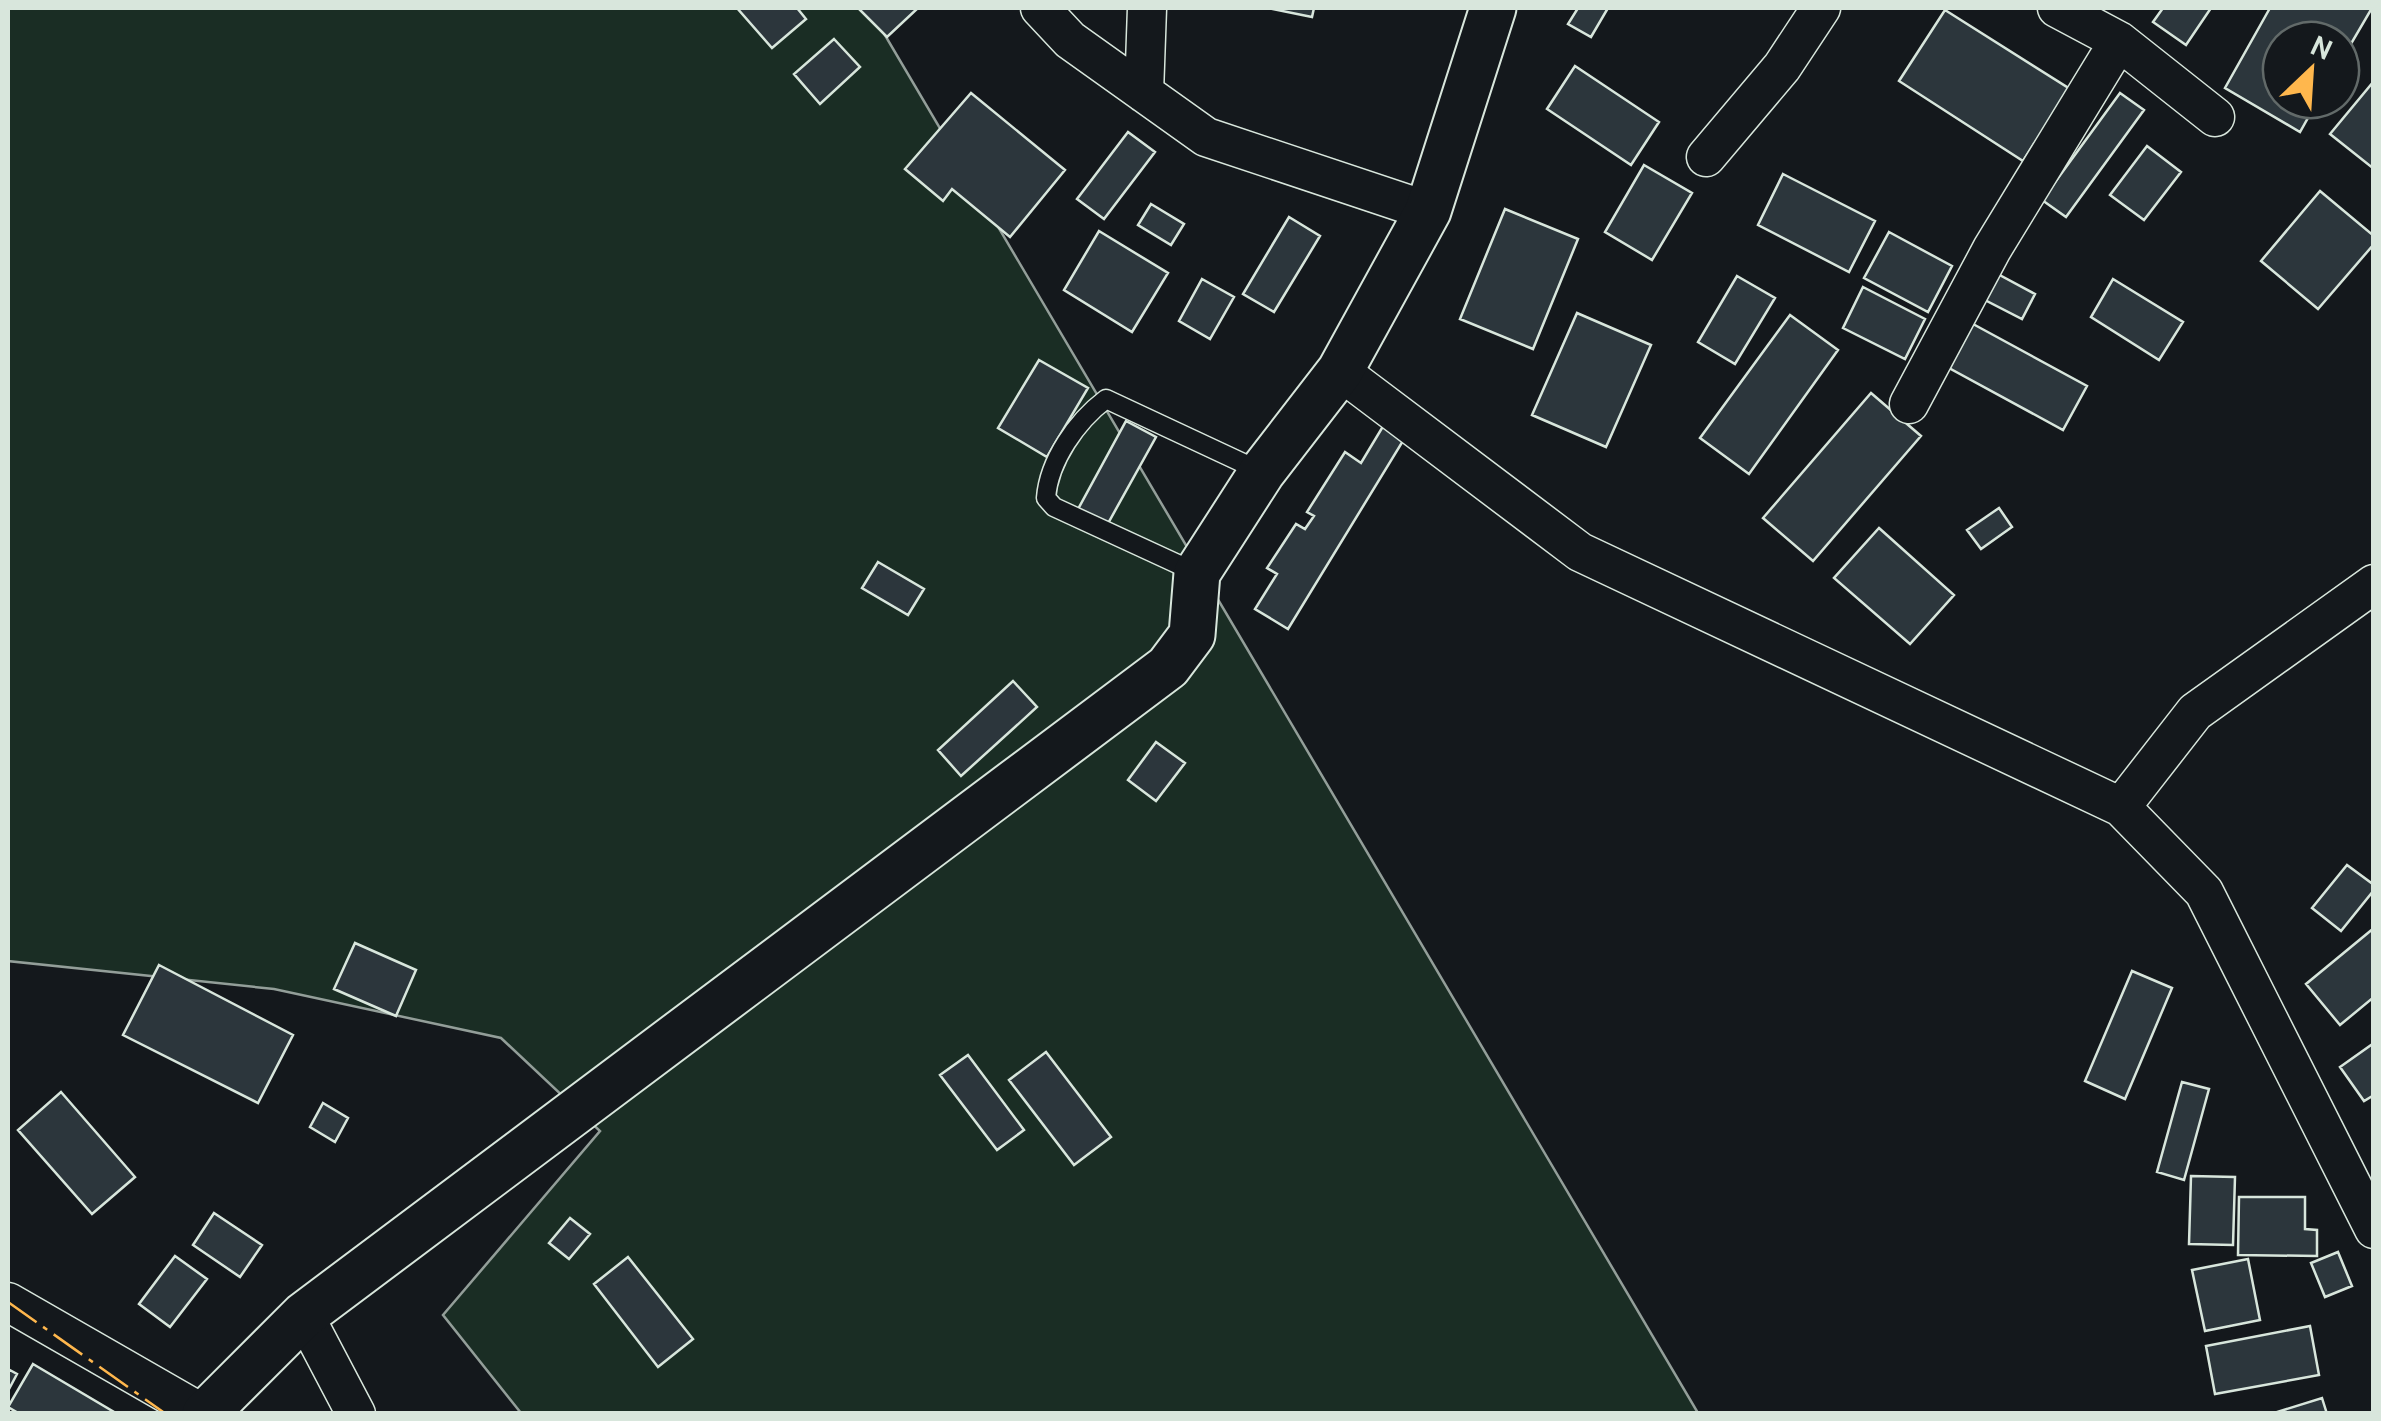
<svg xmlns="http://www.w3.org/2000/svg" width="2381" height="1421" viewBox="0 0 2381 1421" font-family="Cabin,sans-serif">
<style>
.green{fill:#1a2d24;stroke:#939e99;stroke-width:2.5}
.building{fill:#2c363c;stroke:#d8e6dc;stroke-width:2.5}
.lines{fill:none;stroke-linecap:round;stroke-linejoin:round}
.service-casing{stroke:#d8e6dc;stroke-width:21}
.minor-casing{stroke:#d8e6dc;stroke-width:41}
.tertiary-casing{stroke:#d8e6dc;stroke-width:49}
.service{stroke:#14181c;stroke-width:18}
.minor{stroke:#14181c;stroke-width:38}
.tertiary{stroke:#14181c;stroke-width:45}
.power{stroke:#ffb74d;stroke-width:2.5;stroke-dasharray:35 8 5 8;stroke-linecap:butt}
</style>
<rect width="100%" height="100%" fill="#14181c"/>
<!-- green -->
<path class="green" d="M8,8H869L1698,1413H521L443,1315L600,1131L501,1038L274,989L8,961Z"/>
<!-- building -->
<path class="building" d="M737,8H797L806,19L772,48Z
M858,8H918L887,37Z
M1267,8H1314L1312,17Z
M1578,8H1608L1591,37L1568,24Z
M2163,8H2211L2186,45L2153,22Z
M2270,8H2372L2341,61V40H2281V100H2318L2300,132L2225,88Z
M1945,10L2070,89L2023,161L1899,81Z
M834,39L860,67L820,104L794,74Z
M1575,66L1659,122L1631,165L1547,109Z
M2374,81V169L2330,134Z
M971,93L1065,170L1010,237L952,189L943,201L905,169Z
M2120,93L2144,110L2066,217L2042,200Z
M1128,132L1155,152L1104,219L1077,199Z
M2147,146L2181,172L2144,220L2110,195Z
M1644,165L1692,193L1652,260L1605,232Z
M1783,174L1875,221L1849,272L1758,225Z
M2320,191L2374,236V244L2318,309L2261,261Z
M1151,204L1184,224L1171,245L1138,225Z
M1505,209L1578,239L1533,349L1460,319Z
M1289,217L1320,236L1274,312L1243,294Z
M1099,231L1168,273L1132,332L1064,290Z
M1889,232L1952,266L1928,312L1864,278Z
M1994,272L2035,294L2022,319L1981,298Z
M1737,276L1775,298L1735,364L1698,342Z
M1202,279L1234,297L1210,339L1179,321Z
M2113,279L2183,322L2159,360L2091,317Z
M1863,287L1925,319L1905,359L1843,328Z
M1577,313L1651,345L1606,447L1532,415Z
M1790,315L1838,350L1749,474L1700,438Z
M1973,324L2087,386L2063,430L1949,368Z
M1039,360L1088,388L1047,457L998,428Z
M1871,393L1921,436L1813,561L1763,518Z
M1126,421L1156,437L1106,527L1077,511Z
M1385,423L1406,436L1288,629L1255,609L1277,574L1267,568L1296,524L1305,529L1314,516L1307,512L1345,452L1361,463Z
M1999,508L2012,527L1981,549L1967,530Z
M1879,528L1954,595L1910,644L1834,578Z
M878,562L924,589L908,615L862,588Z
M1013,681L1037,707L961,776L938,750Z
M1156,742L1185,763L1156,801L1128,780Z
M2347,865L2374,885V890L2341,931L2312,908Z
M2374,928V997L2340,1025L2306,984Z
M355,943L416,970L396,1016L334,989Z
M159,965L293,1035L258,1103L123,1035Z
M2132,971L2172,988L2125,1099L2085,1081Z
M2374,1043V1095L2364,1101L2340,1067Z
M1046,1052L1111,1137L1074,1165L1009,1080Z
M968,1055L1024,1130L997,1150L940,1075Z
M2182,1082L2209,1089L2184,1180L2157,1172Z
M61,1092L135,1177L92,1214L18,1130Z
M323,1103L348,1118L335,1142L310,1127Z
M2191,1176L2235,1177L2233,1245L2189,1244Z
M2239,1197H2305V1229L2317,1230V1256L2238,1255Z
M214,1213L262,1245L240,1277L193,1245Z
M570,1218L590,1234L569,1259L549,1243Z
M2338,1252L2352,1286L2325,1297L2311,1263Z
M175,1256L207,1279L170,1327L139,1304Z
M628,1257L693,1339L658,1367L594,1284Z
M2248,1259L2260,1320L2205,1331L2192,1270Z
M2310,1326L2319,1375L2215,1394L2206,1346Z
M33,1364L114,1412V1414H20L8,1407Z
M8,1369L17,1374L8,1391Z
M2322,1398L2327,1414H2271Z"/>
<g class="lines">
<defs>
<path id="service" d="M1197,573L1054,507L1046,498C1049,460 1077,421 1106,399L1260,471"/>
<path id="minor" d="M1040,8L1070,40L1206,137L1428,211
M2057,8L2119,41L2215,117
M1144,93L1147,8
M1706,157L1782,67L1821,8
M1340,371L1580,552L2121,807L2204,892L2374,1229
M1909,404L1992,249L2119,41
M2121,807L2195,712L2374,584
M8,1302L203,1414
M304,1315L356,1414"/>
<path id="tertiary" d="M205,1414L304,1315L1168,667L1192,635L1197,573L1262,472L1340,371L1428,211L1493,8"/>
</defs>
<!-- service casing -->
<use href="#service" class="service-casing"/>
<!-- minor casing -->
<use href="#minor" class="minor-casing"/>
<!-- tertiary casing -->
<use href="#tertiary" class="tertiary-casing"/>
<!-- service -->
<use href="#service" class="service"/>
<!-- minor -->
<use href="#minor" class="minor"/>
<!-- tertiary -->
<use href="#tertiary" class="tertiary"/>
<!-- power -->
<path class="power" d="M8,1302L166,1414"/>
</g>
<!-- border -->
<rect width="2381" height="1421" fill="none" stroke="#d8e6dc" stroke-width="20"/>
<!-- north arrow -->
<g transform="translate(2311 70) rotate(25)"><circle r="48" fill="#14181c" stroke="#626a69" stroke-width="2.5"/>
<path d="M0-8L18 38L0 25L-18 38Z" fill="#ffb74d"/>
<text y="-15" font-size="28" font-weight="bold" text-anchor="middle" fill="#d8e6dc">N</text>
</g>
</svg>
